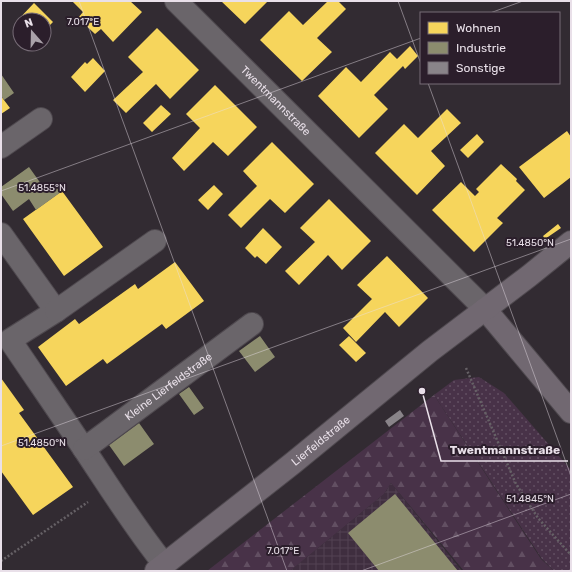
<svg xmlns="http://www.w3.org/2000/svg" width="572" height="572" viewBox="0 0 572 572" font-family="Rubik,sans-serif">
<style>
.industrial{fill:url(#industrial-grid)}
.green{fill:url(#green-dots)}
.forest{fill:url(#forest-firs)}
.homes{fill:#f6d55c}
.industry{fill:#8c8c6e}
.building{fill:#898489}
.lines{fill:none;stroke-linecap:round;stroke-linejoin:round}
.street-casing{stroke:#4f494f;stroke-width:24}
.secondary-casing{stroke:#4f494f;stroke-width:24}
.path{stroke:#666166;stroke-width:2.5;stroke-dasharray:2 2;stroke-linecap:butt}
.street{stroke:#6a656a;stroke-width:22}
.secondary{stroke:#716871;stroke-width:22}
.ticks{fill:none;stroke:#e9e0e9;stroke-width:1;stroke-opacity:0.45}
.labels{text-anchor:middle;stroke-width:4;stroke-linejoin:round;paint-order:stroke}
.street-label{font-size:11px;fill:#e9e0e9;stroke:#2b1e2b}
.ticks-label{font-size:10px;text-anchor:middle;fill:#e9e0e9;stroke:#2b1e2b;stroke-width:4;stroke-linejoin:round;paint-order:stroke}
.leader{fill:none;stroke:#e9e0e9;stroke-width:1.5}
.callout-dot{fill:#e9e0e9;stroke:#2b1e2b;stroke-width:1.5}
.callout-label{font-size:12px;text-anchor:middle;font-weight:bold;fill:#e9e0e9;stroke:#2b1e2b;stroke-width:4;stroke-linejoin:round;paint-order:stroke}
</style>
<defs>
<pattern id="industrial-grid" width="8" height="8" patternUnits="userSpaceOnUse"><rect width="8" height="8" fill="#3f2e3f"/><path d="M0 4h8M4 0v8" fill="none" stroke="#524252"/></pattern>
<pattern id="green-dots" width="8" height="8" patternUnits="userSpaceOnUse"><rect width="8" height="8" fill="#483248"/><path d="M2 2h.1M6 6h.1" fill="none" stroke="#624f62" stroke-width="1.8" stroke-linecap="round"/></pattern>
<pattern id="forest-firs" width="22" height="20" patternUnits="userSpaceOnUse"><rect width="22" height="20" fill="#483248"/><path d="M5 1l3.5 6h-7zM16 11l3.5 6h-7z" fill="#624f62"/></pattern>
</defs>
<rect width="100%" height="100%" fill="#322b32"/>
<!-- industrial -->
<path class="industrial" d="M391,483L462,571H290L384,494Z"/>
<!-- green -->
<path class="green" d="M479,377L504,393L571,470V571H554L542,559L434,395L454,380Z"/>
<!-- forest -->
<path class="forest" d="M434,395L541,559L554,571H464L391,483L384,494L290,571H207Z"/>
<!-- homes -->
<path class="homes" d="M72,1H130L142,12L113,42L101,29L95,34L78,18L83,12Z
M221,1H268L245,24Z
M328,1H338L346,9L317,38L332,52L302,81L260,40L289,11L303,25Z
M34,3L53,22L44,31V20H20V26L16,22Z
M157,28L199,70L170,99L156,84L126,113L113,100L143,72L128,57Z
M410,46L418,56L405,69L403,66L374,95L388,109L359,138L318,96L346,67L361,82L390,52L397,59Z
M93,58L105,71L85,92L71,77L85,62L87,64Z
M215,85L257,127L228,156L213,142L184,171L172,158L200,128L186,114Z
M1,96L10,108L1,114Z
M161,105L171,114L152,132L143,123Z
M447,109L461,123L431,151L445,166L417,195L375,153L404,124L418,138Z
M567,131L571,137V177L544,198L519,167Z
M477,134L484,142L468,158L460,150Z
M272,142L314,184L285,213L270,199L241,228L228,215L257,186L243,171Z
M501,164L517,179L516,181L525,190L497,218L503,223L474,252L432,210L461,182L475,196L479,192L476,189Z
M214,185L223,194L208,210L198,200Z
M62,191L103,247L64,276L23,219Z
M329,199L371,241L342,270L328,255L299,285L285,271L315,242L300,228Z
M558,224L561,228L545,239L543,236Z
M263,228L282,247L266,264L257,256L255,258L245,248Z
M387,256L428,298L399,327L385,312L356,342L343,328L372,299L357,285Z
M175,262L204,301L166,329L162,324L107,364L103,359L66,386L38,347L75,319L79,324L135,284L138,289Z
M349,336L366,353L356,362L339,345Z
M1,378L24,410L19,413L73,487L33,515L1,471Z"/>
<!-- industry -->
<path class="industry" d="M1,74L14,93L4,100L1,96Z
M29,167L44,188L53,182L61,192L36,210L29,199L13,211L1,194V187Z
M260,336L275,357L255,372L239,351Z
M189,387L204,408L194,415L179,394Z
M139,423L154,444L124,466L109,445Z
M395,494L458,571H379L348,533Z"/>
<!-- building -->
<path class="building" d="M400,410L404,416L389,427L385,421Z"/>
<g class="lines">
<defs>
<g id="street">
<path id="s1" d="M176,1L485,309"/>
<path d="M1,147L41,119"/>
<path d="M1,234L56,311L10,340C35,377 60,413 84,449C110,488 135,528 164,564"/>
<path d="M56,311L155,241"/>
<path id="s2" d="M84,449L252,324"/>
</g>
<g id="secondary">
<path d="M485,309L571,412"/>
<path id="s3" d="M156,571L293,463L430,351L529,276L571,242"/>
</g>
</defs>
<!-- street casing -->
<use href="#street" class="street-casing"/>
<!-- secondary casing -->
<use href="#secondary" class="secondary-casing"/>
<!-- path -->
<path class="path" d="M466,368L516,484L538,518L571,555
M1,561L88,502"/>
<!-- street -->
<use href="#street" class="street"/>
<!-- secondary -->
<use href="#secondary" class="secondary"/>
</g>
<!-- ticks -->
<path class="ticks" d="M79,1L287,571M398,1L421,64M490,13L523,1M428,83L571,476M1,191L421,38M1,446L571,239M361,571L571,494"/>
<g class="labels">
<!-- street labels -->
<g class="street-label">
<text dy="4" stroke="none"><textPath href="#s1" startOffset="141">Twentmannstraße</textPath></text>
<text dy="4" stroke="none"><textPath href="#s2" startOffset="105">Kleine Lierfeldstraße</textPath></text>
<text dy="4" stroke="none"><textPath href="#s3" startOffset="210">Lierfeldstraße</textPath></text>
</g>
</g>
<g class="ticks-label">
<text x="83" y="25">7.017°E</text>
<text x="42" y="191">51.4855°N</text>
<text x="530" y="246">51.4850°N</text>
<text x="42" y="446">51.4850°N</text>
<text x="530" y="502">51.4845°N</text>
<text x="283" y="554">7.017°E</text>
</g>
<!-- callouts -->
<path class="leader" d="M422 391L441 461H568"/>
<circle class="callout-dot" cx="422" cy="391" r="4"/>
<g class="callout-label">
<text x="505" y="454">Twentmannstraße</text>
</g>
<!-- border -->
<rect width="572" height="572" fill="none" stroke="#e9e0e9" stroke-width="4"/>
<!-- legend -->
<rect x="420" y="12" width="140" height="72" fill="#2b1e2b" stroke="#776c77"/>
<rect x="428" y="22" width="20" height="12" fill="#f6d55c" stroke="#776c77"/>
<text x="456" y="32" font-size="12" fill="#e9e0e9">Wohnen</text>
<rect x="428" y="42" width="20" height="12" fill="#8c8c6e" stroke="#776c77"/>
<text x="456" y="52" font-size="12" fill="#e9e0e9">Industrie</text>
<rect x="428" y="62" width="20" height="12" fill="#898489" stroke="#776c77"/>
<text x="456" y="72" font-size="12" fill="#e9e0e9">Sonstige</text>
<!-- north arrow -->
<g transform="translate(32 32) rotate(340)"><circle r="19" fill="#2b1e2b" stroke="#776c77"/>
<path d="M0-3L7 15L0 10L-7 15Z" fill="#a9a1a9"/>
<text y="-6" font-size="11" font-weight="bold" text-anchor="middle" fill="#e9e0e9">N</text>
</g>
</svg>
